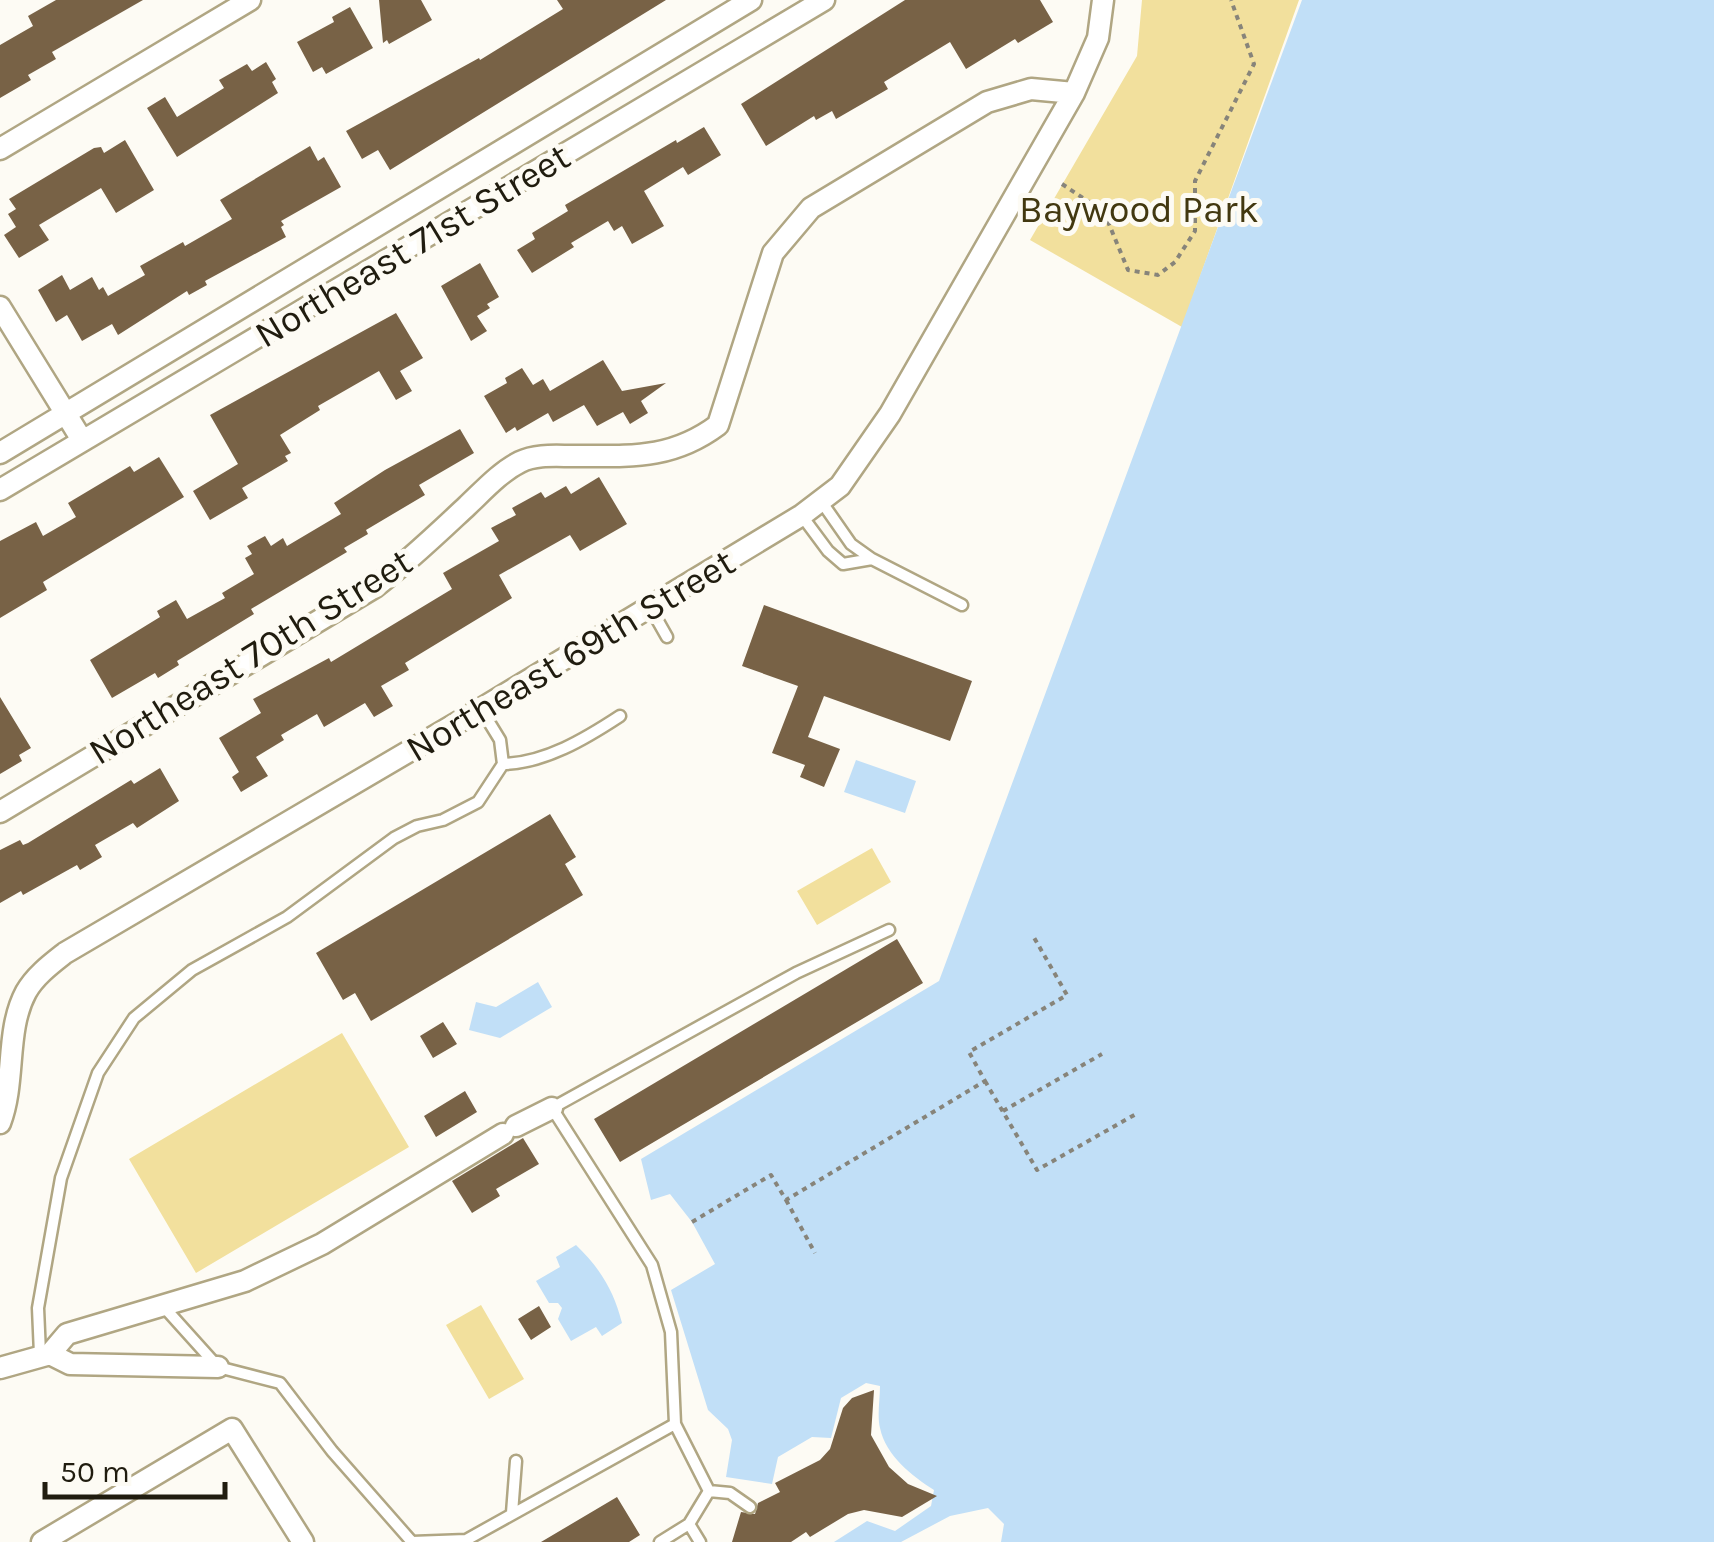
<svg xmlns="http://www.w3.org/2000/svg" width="1714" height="1542" viewBox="0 0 1714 1542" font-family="Karla,sans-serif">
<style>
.green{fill:#f2e09d}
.water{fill:#c1dff7}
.building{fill:#786246}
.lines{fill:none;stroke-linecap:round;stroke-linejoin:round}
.service-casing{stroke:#b0a683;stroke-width:15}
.minor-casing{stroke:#b0a683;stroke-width:25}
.path{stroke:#87847a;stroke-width:4;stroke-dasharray:5 5;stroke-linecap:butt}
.service{stroke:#fff;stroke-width:10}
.minor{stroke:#fff;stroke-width:20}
.labels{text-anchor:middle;stroke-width:10;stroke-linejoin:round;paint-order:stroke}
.park-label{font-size:38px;fill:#423810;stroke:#fdfbf4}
.street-label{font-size:38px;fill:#201c0f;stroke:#fdfbf4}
</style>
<rect width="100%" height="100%" fill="#fdfbf4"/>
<!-- green -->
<path class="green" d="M1142,0H1299L1182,327L1030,240L1137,56Z
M872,848L891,882L817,925L797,891Z
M342,1033L409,1147L196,1273L129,1159Z
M481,1305L524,1379L489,1399L446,1325Z"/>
<!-- water -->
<path class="water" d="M1302,0H1714V1542H1001L1004,1524L988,1508L950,1516L901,1542H834L867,1521L895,1531L931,1506L934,1490C912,1476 886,1456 880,1428C877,1416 880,1399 880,1386L866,1383L841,1398L831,1438L812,1437L778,1457L772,1484L726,1477L732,1440L728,1429L708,1410L671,1290L715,1264L692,1222L670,1194L651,1200L641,1159L939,981Z
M856,760L916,781L905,813L844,792Z
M538,982L552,1007L500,1038L469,1030L476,1002L496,1007Z
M576,1245C600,1268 614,1291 622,1323L602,1336L596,1327L571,1341L558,1319L562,1308L558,1303H549L536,1281L560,1267L556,1257Z"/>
<!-- building -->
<path class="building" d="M56,0H143L52,52L56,59L28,75L31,80L0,98V45L33,26L28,16Z
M379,0H421L432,20L389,44L387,40L383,43Z
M557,0H666L390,170L378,150L362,159L346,131L479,58L480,60L563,9Z
M905,0H1040L1053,22L1018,43L1015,39L966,69L950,42L884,82L888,89L836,119L832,111L816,120L814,116L766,146L741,104Z
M350,7L373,48L326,74L322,67L313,72L297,42L334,22L332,17Z
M266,62L276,79L272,82L278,93L177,157L147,108L165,97L177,117L224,88L219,80L247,64L252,71Z
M704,127L721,155L688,175L683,167L644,191L664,226L632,244L622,226L614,231L608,221L571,243L574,247L532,273L517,250L535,239L532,233L568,211L565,205L676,140L677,143Z
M125,140L154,190L116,213L101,188L39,225L49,240L19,258L4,235L16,227L8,214L16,209L9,199L94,148L101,147L104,153Z
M310,146L318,161L324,157L341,187L281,221L284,225L281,227L286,237L205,281L207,285L189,295L187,291L118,335L112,324L82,341L67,315L56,322L38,290L62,275L70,290L92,277L99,290L103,287L108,296L145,275L140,266L183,242L185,246L232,219L220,200Z
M480,263L499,297L487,304L490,308L477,316L487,331L471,341L441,286Z
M396,313L423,358L400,371L412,391L396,400L379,371L318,406L320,410L280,435L291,453L285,456L288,461L242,488L248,498L210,520L193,491L238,464L210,415Z
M603,360L622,391L666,383L641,401L648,413L630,424L623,412L597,426L584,405L553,422L548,413L517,431L515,427L506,433L484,396L507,383L505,378L522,368L533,385L543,379L550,391Z
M460,429L474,453L419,485L425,495L366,530L368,534L344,548L347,552L251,609L254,614L177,661L179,665L158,678L155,673L112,698L90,660L160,617L157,611L176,600L187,619L225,598L222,593L254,574L245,558L252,554L247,546L265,536L271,546L283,538L287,546L341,514L334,503L385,470Z
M159,457L184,497L43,582L47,590L0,618V541L36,522L43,536L76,517L68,503L130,466L134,472Z
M599,477L627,524L580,551L570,535L499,575L512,598L405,663L409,670L381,686L393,706L374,717L365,703L324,727L317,714L281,735L284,740L256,757L268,776L241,792L232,777L239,772L219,738L261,713L253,699L329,658L331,662L452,589L443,573L499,541L491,528L516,515L512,508L541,492L545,498L566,486L571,494Z
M764,605L972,681L950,741L824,696L808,737L840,749L824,787L800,777L805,765L772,753L798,686L742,666Z
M0,697L31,748L19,755L22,761L0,774Z
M160,768L179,801L137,828L133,823L95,845L102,857L80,870L77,865L23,895L21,891L0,903V850L20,840L23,845L28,843L131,780L134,784Z
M550,814L576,857L565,864L583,895L371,1021L355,993L343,1000L316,953Z
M897,939L923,983L620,1162L594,1119Z
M443,1022L457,1044L433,1058L420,1036Z
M465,1091L477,1112L436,1137L424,1116Z
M523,1138L539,1164L496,1189L500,1196L472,1213L452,1181Z
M539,1306L551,1327L531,1340L518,1319Z
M874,1390L871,1435L889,1467L908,1484L937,1496L902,1517L864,1510L848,1514L810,1537L806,1532L791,1542H732L741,1512L755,1514L758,1503L780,1492L775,1483L820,1460L830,1449L843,1408L852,1398Z
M617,1497L640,1535L629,1542H541Z"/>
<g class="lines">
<defs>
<path id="service" d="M802,516L828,551L843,564L872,559L851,544L821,501
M872,559L962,605
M650,607L667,637
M503,764C545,763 585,739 620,716
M164,1307L218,1367L280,1383L332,1451L412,1542L466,1540L675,1424L671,1332L652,1265L552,1108L796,973L889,930
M40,1354L38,1308L61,1178L98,1073L134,1018L192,970L287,917L394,838L417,826L443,820L478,802L503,764L500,740L481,709
M709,1491L730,1493L750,1507
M512,1513L516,1461
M689,1524L700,1542
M660,1542L689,1524L709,1491L675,1424"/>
<path id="minor" d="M0,149L250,0
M0,307L82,440
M0,453L751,0
M0,490L824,0
M0,812L375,587C408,562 437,534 467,506C483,491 500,472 520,462C536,454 556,456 573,456C630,456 671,460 718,425L773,253L811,208L987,102L1031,89L1074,93
M0,1123C16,1081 5,1031 26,992C35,976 51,964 65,953L481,709L802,515L840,486L890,414L1074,93L1098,38L1103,0
M516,1126L552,1108
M50,1354L67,1334L245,1281L322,1244L503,1134
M0,1368L50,1354L70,1364L218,1367
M42,1542L232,1429L303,1542"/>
</defs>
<!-- service casing -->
<use href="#service" class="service-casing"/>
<!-- minor casing -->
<use href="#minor" class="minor-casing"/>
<!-- path -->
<path class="path" d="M1062,184L1104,212L1128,270L1158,275L1175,262L1195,231V181L1254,64L1231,0
M985,1081L1037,1170L1136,1114
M1003,1111L1102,1054
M786,1200L815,1253
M692,1222L771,1175L786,1200L985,1081L969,1052L1067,995L1032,934"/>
<!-- service -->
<use href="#service" class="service"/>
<!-- minor -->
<use href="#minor" class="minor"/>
</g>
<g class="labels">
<!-- park labels -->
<g class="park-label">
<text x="1139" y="222">Baywood Park</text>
</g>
<!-- street labels -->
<g class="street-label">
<text transform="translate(412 245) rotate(-31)" y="13">Northeast 71st Street</text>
<text transform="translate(570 655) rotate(-31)" y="13">Northeast 69th Street</text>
<text transform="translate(250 656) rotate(-32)" y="13">Northeast 70th Street</text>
</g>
</g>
<!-- scale -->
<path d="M45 1482v15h180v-15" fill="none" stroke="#201c0f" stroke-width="5"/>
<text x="60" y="1482" font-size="30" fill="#201c0f" stroke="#fdfbf4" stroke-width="8" paint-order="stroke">50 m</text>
</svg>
